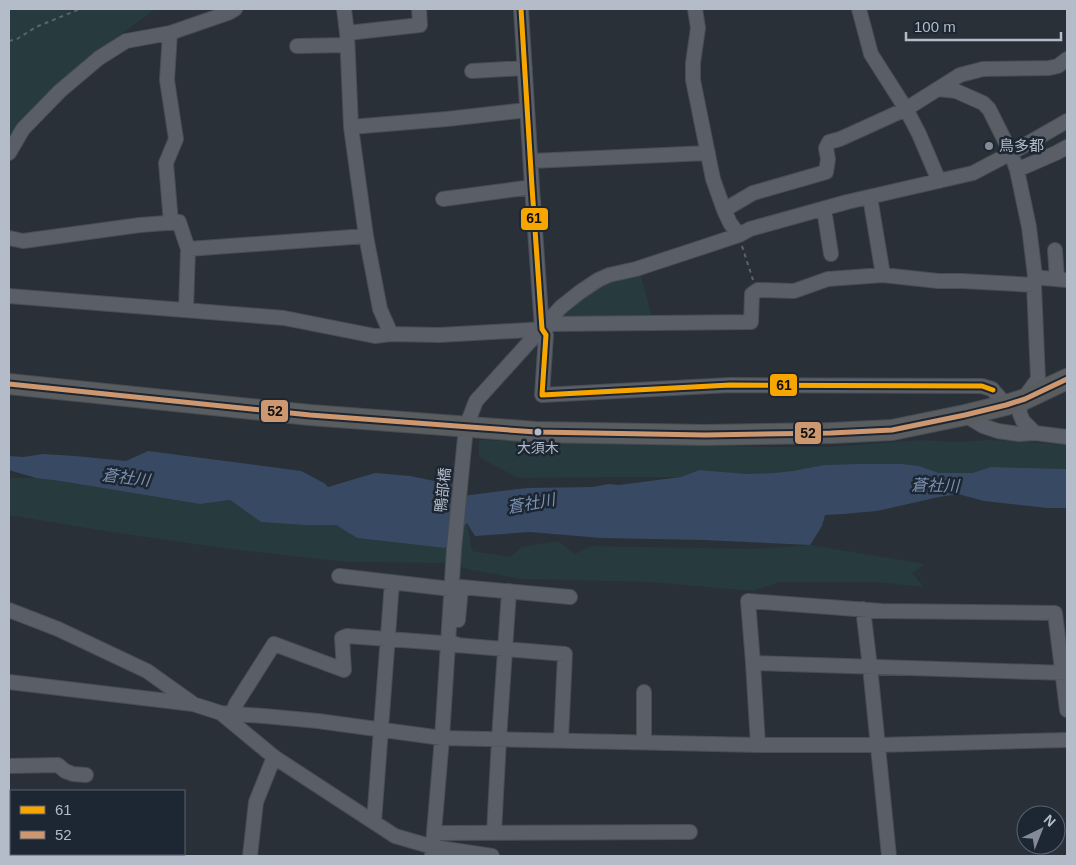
<svg xmlns="http://www.w3.org/2000/svg" width="1076" height="865" viewBox="0 0 1076 865" font-family="Arial,'Noto Sans JP',sans-serif">
<style>
.green{fill:#273a3e}
.water{fill:#384963}
.lines{fill:none;stroke-linecap:round;stroke-linejoin:round}
.minor-casing{stroke:#484c53;stroke-width:16}
.highway-casing{stroke:#474c53;stroke-width:22}
.path{stroke:#5d636a;stroke-width:2;stroke-dasharray:4 4;stroke-linecap:butt}
.minor{stroke:#5a5e66;stroke-width:14}
.highway{stroke:#5a5d60;stroke-width:20}
.bus-1-casing{stroke:#1d2633;stroke-width:9}
.bus-2-casing{stroke:#1d2633;stroke-width:9}
.bus-1{stroke:#f7a600;stroke-width:5}
.bus-2{stroke:#cd976f;stroke-width:5}
.poi-dot{fill:#848b96;stroke:#1d2633;stroke-width:2}
.bus-dot{fill:#b4bcc9;stroke:#1d2633;stroke-width:2}
.labels{text-anchor:middle;stroke-width:5;stroke-linejoin:round;paint-order:stroke}
.bus-label{font-size:14px;fill:#b4bcc9;stroke:#1d2633}
.poi-label{font-size:15px;fill:#b4bcc9;stroke:#1d2633;text-anchor:start}
.street-label{font-size:15px;fill:#b4bcc9;stroke:#1d2633}
.water-label{font-size:16px;font-style:italic;fill:#7c92b1;stroke:#1d2633}
.line-badge{stroke:#1d2633;stroke-width:2}
.pale-badge-label{font-size:14px;text-anchor:middle;font-weight:bold;fill:#111}
</style>
<rect width="100%" height="100%" fill="#2a3038"/>
<!-- green -->
<path class="green" d="M9,9H156L83,61L9,140Z
M640,272L652,318L555,321L563,311L610,277Z
M479,440L756,447H829L921,440L958,442L988,440L1028,442L1067,445V469L991,467L972,473H939L919,466L902,464H857L824,465L792,471L774,473L747,474L699,470L681,477L518,478L479,457Z
M9,478H36L60,481L200,504L230,500L261,522L304,525H336L357,538L445,548L467,523L472,551L511,557L521,547L558,541L575,554L592,546L754,549L810,545L925,564L912,573L924,587L875,582H779L753,591L649,582L522,579L472,570L446,563L346,562L230,549L111,532L9,515Z"/>
<!-- water -->
<path class="water" d="M148,451L301,471L324,483L328,487L375,473L410,476L454,485L455,498L470,495L527,488L593,487L608,484L619,485L681,477L699,470L747,474L774,473L792,471L824,465L857,464H902L919,466L939,473H972L991,467L1067,469V508H1047L984,501L958,494L939,497L877,511L843,514L825,515L822,526L810,545L704,540L601,538L530,532L475,536L467,523L445,548L357,538L336,525H304L261,522L230,500L200,504L60,481L36,478L9,470V456L23,457L43,454L75,456L126,461Z"/>
<g class="lines">
<defs>
<path id="minor" d="M344,9L347,33L351,127L366,236L380,309L391,334
M521,9L532,187L542,329L546,335L542,395L730,385L982,386L992,389L1006,405
M695,9L698,28L693,63V80L713,179L724,210L753,193L826,172L828,159L826,148L829,142L840,139L906,109L960,75L983,69L1049,68L1058,66L1067,59
M859,9L871,54L906,109L919,134L939,181
M170,33L167,80L176,139L166,163L171,223
M347,33L420,25L419,9
M297,46L347,45
M472,71L525,68
M938,89L956,91L983,103L989,109L1011,153L1017,170L1029,227L1035,276L1034,285L1038,379L1019,405L1020,414L1023,421L1035,433
M351,127L447,119L527,110
M9,153L23,129L60,91L99,58L126,41L170,33L228,13L235,9
M531,161L708,153
M1017,170L1056,153L1067,147
M870,197L883,275
M443,199L532,187
M824,209L831,254
M724,210L730,223L739,235
M9,238L23,241L140,225L179,222L188,249L186,310
M188,249L366,236
M1055,250L1057,279
M1035,276L1043,278L1067,280
M9,296L284,318L375,336L391,334L439,335L529,330L542,329L552,324L751,322L752,294L758,290L794,291L828,279L883,275L938,281H962L1034,285
M965,415L983,426L998,431L1019,434L1035,433L1067,437
M339,576L451,589
M863,609L870,667L889,856
M9,610L58,629L147,671L192,703
M458,620L461,587L570,597
M456,645L565,654L561,740
M753,663L748,601L882,611L1055,613L1067,710
M9,682L193,704L221,713L264,716L318,721L442,738L758,745H878L1067,740
M644,692V742
M221,713L274,757L395,836L433,847L492,856
M232,714L236,704L274,644L344,670L342,638L347,636L456,644
M758,745L753,663L1067,673
M9,766L58,765L65,771L73,774L86,775
M374,822L392,582
M434,833L690,832
M494,833L499,739L509,591
M250,856L256,802L274,757
M432,856L442,738L454,549L466,427L476,401L561,307L580,292L598,280L609,275L636,269L703,247L739,235L750,229L847,202L973,173L1011,153L1067,121"/>
<path id="highway" d="M9,384L310,415L536,432L705,435L831,433L892,430L965,415L1006,405L1025,399L1067,379"/>
</defs>
<!-- minor casing -->
<use href="#minor" class="minor-casing"/>
<!-- highway casing -->
<use href="#highway" class="highway-casing"/>
<!-- path -->
<path class="path" d="M9,41L17,39L36,27L80,9
M742,246L753,280"/>
<!-- minor -->
<use href="#minor" class="minor"/>
<!-- highway -->
<use href="#highway" class="highway"/>
<defs>
<path id="bus-1" d="M521,9L532,187L542,329L546,335L542,395L730,385L982,386L993,390"/>
<path id="bus-2" d="M9,384L310,415L536,432L705,435L831,433L892,430L965,415L1006,405L1025,399L1067,379"/>
</defs>
<!-- bus-1 casing -->
<use href="#bus-1" class="bus-1-casing"/>
<!-- bus-2 casing -->
<use href="#bus-2" class="bus-2-casing"/>
<!-- bus-1 -->
<use href="#bus-1" class="bus-1"/>
<!-- bus-2 -->
<use href="#bus-2" class="bus-2"/>
</g>
<!-- markers -->
<circle class="poi-dot" cx="989" cy="146" r="5"/>
<circle class="bus-dot" cx="538" cy="432" r="4.5"/>
<g class="labels">
<!-- bus labels -->
<g class="bus-label">
<text x="538" y="453">大須木</text>
</g>
<!-- poi labels -->
<g class="poi-label">
<text x="999" y="151">鳥多都</text>
</g>
<!-- street labels -->
<g class="street-label">
<text transform="translate(443 490) rotate(-84)" y="5">鴨部橋</text>
</g>
<!-- water labels -->
<g class="water-label">
<text transform="translate(126 477) rotate(7)" y="6">蒼社川</text>
<text transform="translate(935 485) rotate(1)" y="6">蒼社川</text>
<text transform="translate(531 503) rotate(-10)" y="6">蒼社川</text>
</g>
</g>
<g class="line-badge">
<rect x="520" y="207" width="29" height="24" rx="5" fill="#f7a600"/>
<rect x="769" y="373" width="29" height="24" rx="5" fill="#f7a600"/>
<rect x="260" y="399" width="29" height="24" rx="5" fill="#cd976f"/>
<rect x="794" y="421" width="28" height="24" rx="5" fill="#cd976f"/>
</g>
<g class="pale-badge-label">
<text x="534" y="223">61</text>
<text x="784" y="390">61</text>
<text x="275" y="416">52</text>
<text x="808" y="438">52</text>
</g>
<!-- border -->
<rect width="1076" height="865" fill="none" stroke="#b4bcc9" stroke-width="20"/>
<!-- legend -->
<rect x="10" y="790" width="175" height="65" fill="#1d2633" stroke="#59626f"/>
<rect x="20" y="806" width="25" height="8" fill="#f7a600" stroke="#59626f"/>
<text x="55" y="815" font-size="15" fill="#b4bcc9">61</text>
<rect x="20" y="831" width="25" height="8" fill="#cd976f" stroke="#59626f"/>
<text x="55" y="840" font-size="15" fill="#b4bcc9">52</text>
<!-- north arrow -->
<g transform="translate(1041 830) rotate(43)"><circle r="24" fill="#1d2633" stroke="#59626f"/>
<path d="M0-4L9 19L0 12L-9 19Z" fill="#848b96"/>
<text y="-8" font-size="14" font-weight="bold" text-anchor="middle" fill="#b4bcc9">N</text>
</g>
<!-- scale -->
<path d="M906 32v8h155v-8" fill="none" stroke="#b4bcc9" stroke-width="2.5"/>
<text x="914" y="32" font-size="15" fill="#b4bcc9" stroke="#1d2633" stroke-width="4" paint-order="stroke">100 m</text>
</svg>
